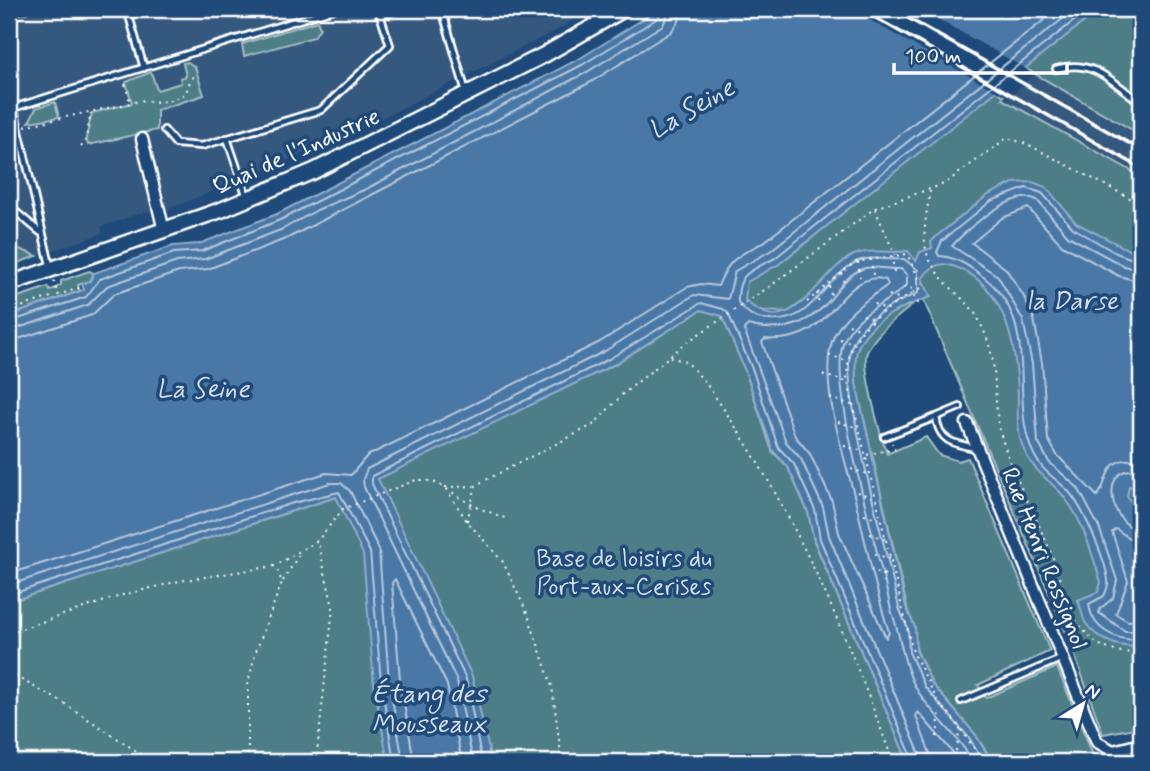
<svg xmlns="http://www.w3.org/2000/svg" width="1150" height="771" viewBox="0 0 1150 771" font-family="Mynerve,sans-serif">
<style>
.built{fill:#35587e}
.green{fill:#4d7e88;stroke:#a6bec4;stroke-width:2}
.water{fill:#4a77a6;stroke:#92adca;stroke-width:2}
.pier{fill:#1f4a7a}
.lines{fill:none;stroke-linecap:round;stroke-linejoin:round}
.shore{stroke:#b7c9db;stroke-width:2}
.service-casing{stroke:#fff;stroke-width:10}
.minor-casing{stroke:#fff;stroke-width:15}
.secondary-casing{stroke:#fff;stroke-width:19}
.path{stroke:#fff;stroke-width:2;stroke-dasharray:2 5;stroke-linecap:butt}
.service{stroke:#1f4a7a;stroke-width:4.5}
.minor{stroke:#1f4a7a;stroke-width:10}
.secondary{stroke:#1f4a7a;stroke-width:14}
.rail{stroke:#fff;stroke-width:3.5}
.labels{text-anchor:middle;stroke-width:7;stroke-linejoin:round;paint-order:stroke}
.street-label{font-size:24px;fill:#fff;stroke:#1f4a7a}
.park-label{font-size:24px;fill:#d2dfe1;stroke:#1f4a7a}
.water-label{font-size:26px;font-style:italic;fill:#d2dde9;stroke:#1f4a7a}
</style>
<rect width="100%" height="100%" fill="#1f4a7a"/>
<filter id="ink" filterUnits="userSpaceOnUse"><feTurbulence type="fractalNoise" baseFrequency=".0143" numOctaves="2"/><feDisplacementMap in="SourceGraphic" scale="14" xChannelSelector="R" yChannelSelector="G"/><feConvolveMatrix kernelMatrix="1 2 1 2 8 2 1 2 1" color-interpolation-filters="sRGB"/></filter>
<g filter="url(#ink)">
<!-- built -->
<path class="built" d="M9,9H588L561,28L346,136L167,210L144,212L101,227L103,233L9,266Z
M1035,74L1141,135V176L1002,99L1004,96L1008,98Z"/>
<!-- green -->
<path class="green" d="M1100,9H1141V135L1025,68Z
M317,21L320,28L314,37L244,56L242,44Z
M188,62L195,67L204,95L157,110V130L88,145L86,138L92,113L132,103L126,82L151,72L157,90L181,83L180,78L186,76L183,63Z
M996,91L1004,96L1002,99L1141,176V727L1103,734L1070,642L903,252L815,293L788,312L756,311L745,300L746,282L779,264L875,187L874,185Z
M55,102L59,117L29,122L36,108Z
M9,230L14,247L37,256L9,266Z
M89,271L94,273L90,281L78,285L80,291L9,316V300L48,287L50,291L61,285V281Z
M910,298L912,305C896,319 876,332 867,352C861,366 881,437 887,454L926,437L939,455L958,461L968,458L1050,651L978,685L986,698L1057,667L1096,762H993L975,734L932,684L917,651L856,384C856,373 853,355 856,345C865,325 893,310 910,298Z
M701,310L722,315L746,373L772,451L788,467L808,512L814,541L908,762H9V602L336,497L613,365Z"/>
<!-- water -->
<path class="water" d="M659,9H1100L779,264L747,282L745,300C792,346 818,271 854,255C870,248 891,254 908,251L916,261L920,252L932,248L931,242L938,235L988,195L1013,183L1032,182L1046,187L1076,223L1141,256V489L1129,486L1127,496L1141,517V646C1122,649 1097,641 1085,622C1082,616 1081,607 1078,600L1098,592L1101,582C1092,555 1084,522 1065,498C1052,481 1033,472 1024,450C1016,432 1018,411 1018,392C1016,344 1005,283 953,266C939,261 930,267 922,279L931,297C905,305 865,322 857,351C854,361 856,374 856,384L906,607L915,627L916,650L932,684L975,734L992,762H908L814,540L808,512L788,467L773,451L746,373L722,316L701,310L613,365L378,479L472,676L489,750L488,762H388L374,684L363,554L336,497L9,602V316L84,290L82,284L90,281L94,273L173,246L199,244L277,214L579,59Z"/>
<!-- pier -->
<path class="pier" d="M850,9H920L1028,70L999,93Z"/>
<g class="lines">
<!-- shore -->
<path class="shore" d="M1141,262L1116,253L1073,228L1042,193L1026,188L991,201L942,241L937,252L939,256C955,257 966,264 978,273C1049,320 1002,410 1039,463C1047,475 1061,482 1070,493C1084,510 1105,558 1108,580C1109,586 1106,591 1104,596L1089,604C1092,631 1118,641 1141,640
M1141,271L1124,266L1068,236L1037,200C1013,188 967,229 952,246L998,276L1023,320L1032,364L1038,442L1049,462L1078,488L1099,527L1117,580L1113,598L1100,609L1099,613L1125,631H1141
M877,278L886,280L888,285C868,299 845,313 834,336C816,377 845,457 855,499C866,543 875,590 889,632L886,638L839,533L832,501L810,454L795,436L762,342L765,339C834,344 834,281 877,278Z
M1141,282L1119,276L1062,245L1028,208L1002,218L972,243L1006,269L1023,295L1034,319L1042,363L1048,439L1057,455L1097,496C1110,484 1101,453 1141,461
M9,322L86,297L100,279L174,253L202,251L280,220L582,65L658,18L662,9
M9,331L88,305L107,286L177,262L205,259L283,229L317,210L366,189L587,72L663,25L670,9
M9,342L92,315L114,294L179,272L208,269L288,238L591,82L671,32L679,21L681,9
M1141,472C1099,459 1107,527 1141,530
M1141,540L1129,538L1116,529L1112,532L1128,581L1116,614L1128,621L1141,620
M9,574L326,473L351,475L367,456L600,342L687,287L701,284L718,286C729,258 738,256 764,242L1058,9
M9,585L330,483H341L350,491L379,550L389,681L403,762
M9,595L293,503L339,492L370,552L381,682L394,762
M414,762L400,680L392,583L395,579L447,685L462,762
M473,762L457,681L364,487L363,479L367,469L605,351L694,295L728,299L735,271L770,251L1075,9
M482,762L466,679L372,484V476L609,359L701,303L723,309L728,313L753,371L778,447L794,464L815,510L820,539L914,762
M923,762L829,536L823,507L801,459L786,442L744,329L748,325C778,333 805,327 827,303C838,291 846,275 862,269C874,265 888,270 901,269L907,275V285C887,304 856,313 844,341C826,382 881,558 891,610C902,638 902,667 919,693C935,718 959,736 973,762
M933,762L916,716L918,712L961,762
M983,762L970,739L925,687L909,652L908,629L899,608C890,560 836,381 852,345C863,318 894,303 918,293V270L904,259C889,261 870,255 856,262C823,279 813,324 770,320C755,319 747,314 738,302C737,272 751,271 775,258L1089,9"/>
<defs>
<path id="service" d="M127,9L144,68
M442,9L466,92
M9,11L25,9
M380,16L399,9
M1056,69C1093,58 1113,82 1141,103
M9,87L50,265
M13,108L334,9
M164,130L176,144L202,146L321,110L390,45L378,9
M227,138L247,197
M9,206L40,232
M960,407L936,417C939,442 954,444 976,448
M884,437L936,417
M961,701L1063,658"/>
<path id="minor" d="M142,139L164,231
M967,423L1097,742L1113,751L1141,744"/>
<path id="secondary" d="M9,284L221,210L314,171L544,55L624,9"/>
</defs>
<!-- service casing -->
<use href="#service" class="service-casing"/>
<!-- minor casing -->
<use href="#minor" class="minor-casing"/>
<!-- secondary casing -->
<use href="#secondary" class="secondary-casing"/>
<!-- path -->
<path class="path" d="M125,84L130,102
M25,126L144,100C159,104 173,101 186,93L191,78L198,75
M81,147L85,142L91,113
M930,191C928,207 923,227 925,244C928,271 954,289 971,308C977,315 982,326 986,336C999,368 992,402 1001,435C1018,495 1057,545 1067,609L1057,613
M875,209L895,255
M892,256L894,272
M871,259L873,275
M858,262L860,277
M842,273L844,285
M54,281L58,295L79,288
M829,286L831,295
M904,286L916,290
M817,293L819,305
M912,293C875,317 847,331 847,379L913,652L942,710L946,709L984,762
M889,295L901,299
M807,302L855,262L907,254L923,287L912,293L919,305
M874,304L886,309
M9,311L51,297
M863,315L874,319
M849,324L861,329
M840,339L853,343
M829,355L847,361
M670,357L687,362L704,381C788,496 845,629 893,762
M823,375L848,382
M830,398L852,405
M838,422L859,428
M844,446L863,451
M887,451L895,449L892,443
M867,455L887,450L885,445
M851,469L870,475
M445,487L474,486
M446,489L467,521L503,562L528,615L552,686L562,762
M857,492L876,498
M864,514L880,519
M467,521L476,485L593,425L623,394L687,342L769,287L875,208L944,184L1007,138L1027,144L1141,204
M870,534L885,539
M875,554L891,559
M870,570L895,578
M882,574L885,586
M283,581L300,553
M1067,609C1092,641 1097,653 1141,653
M9,633L123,595L179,581L275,566L318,540L343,509L416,480C438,478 453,495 471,504C482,510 495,514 507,519
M9,673L62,702L153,762
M937,737L940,710
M956,751L960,728
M248,762V683L256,651L282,582L276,567
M316,762L333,607L318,542
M975,762L977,753"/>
<!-- service -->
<use href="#service" class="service"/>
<!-- minor -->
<use href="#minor" class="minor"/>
<!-- secondary -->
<use href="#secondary" class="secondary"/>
<!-- rail -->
<path class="rail" d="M860,9L1141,168
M892,9L1141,150"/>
</g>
</g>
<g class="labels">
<!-- street labels -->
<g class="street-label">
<text transform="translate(296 151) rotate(-24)" y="8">Quai de l'Industrie</text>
<text transform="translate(1045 558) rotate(68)" y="8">Rue Henri Rossignol</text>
</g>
<!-- park labels -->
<g class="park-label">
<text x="624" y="566">Base de loisirs du<tspan x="624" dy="28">Port-aux-Cerises</tspan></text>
</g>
<!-- water labels -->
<g class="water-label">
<text transform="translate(691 108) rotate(-30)" y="9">La Seine</text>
<text x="1072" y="309">la Darse</text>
<text x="203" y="397">La Seine</text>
<text x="429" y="702">Étang des<tspan x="429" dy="30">Mousseaux</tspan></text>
</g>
</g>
<!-- margin -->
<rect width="1150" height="771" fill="none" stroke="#1f4a7a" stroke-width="35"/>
<rect x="18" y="18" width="1115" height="736" fill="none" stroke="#fff" stroke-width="2.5" filter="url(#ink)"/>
<!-- north arrow -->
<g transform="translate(1083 704) rotate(37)" stroke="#1f4a7a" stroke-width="5" paint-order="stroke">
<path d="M0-5L12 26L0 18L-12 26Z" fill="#ffffff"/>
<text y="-10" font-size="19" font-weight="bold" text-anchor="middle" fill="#ffffff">N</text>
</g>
<!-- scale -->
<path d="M894 63v10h173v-10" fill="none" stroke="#ffffff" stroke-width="3.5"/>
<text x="905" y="63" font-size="21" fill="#ffffff" stroke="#1f4a7a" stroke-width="5" paint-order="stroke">100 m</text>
</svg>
